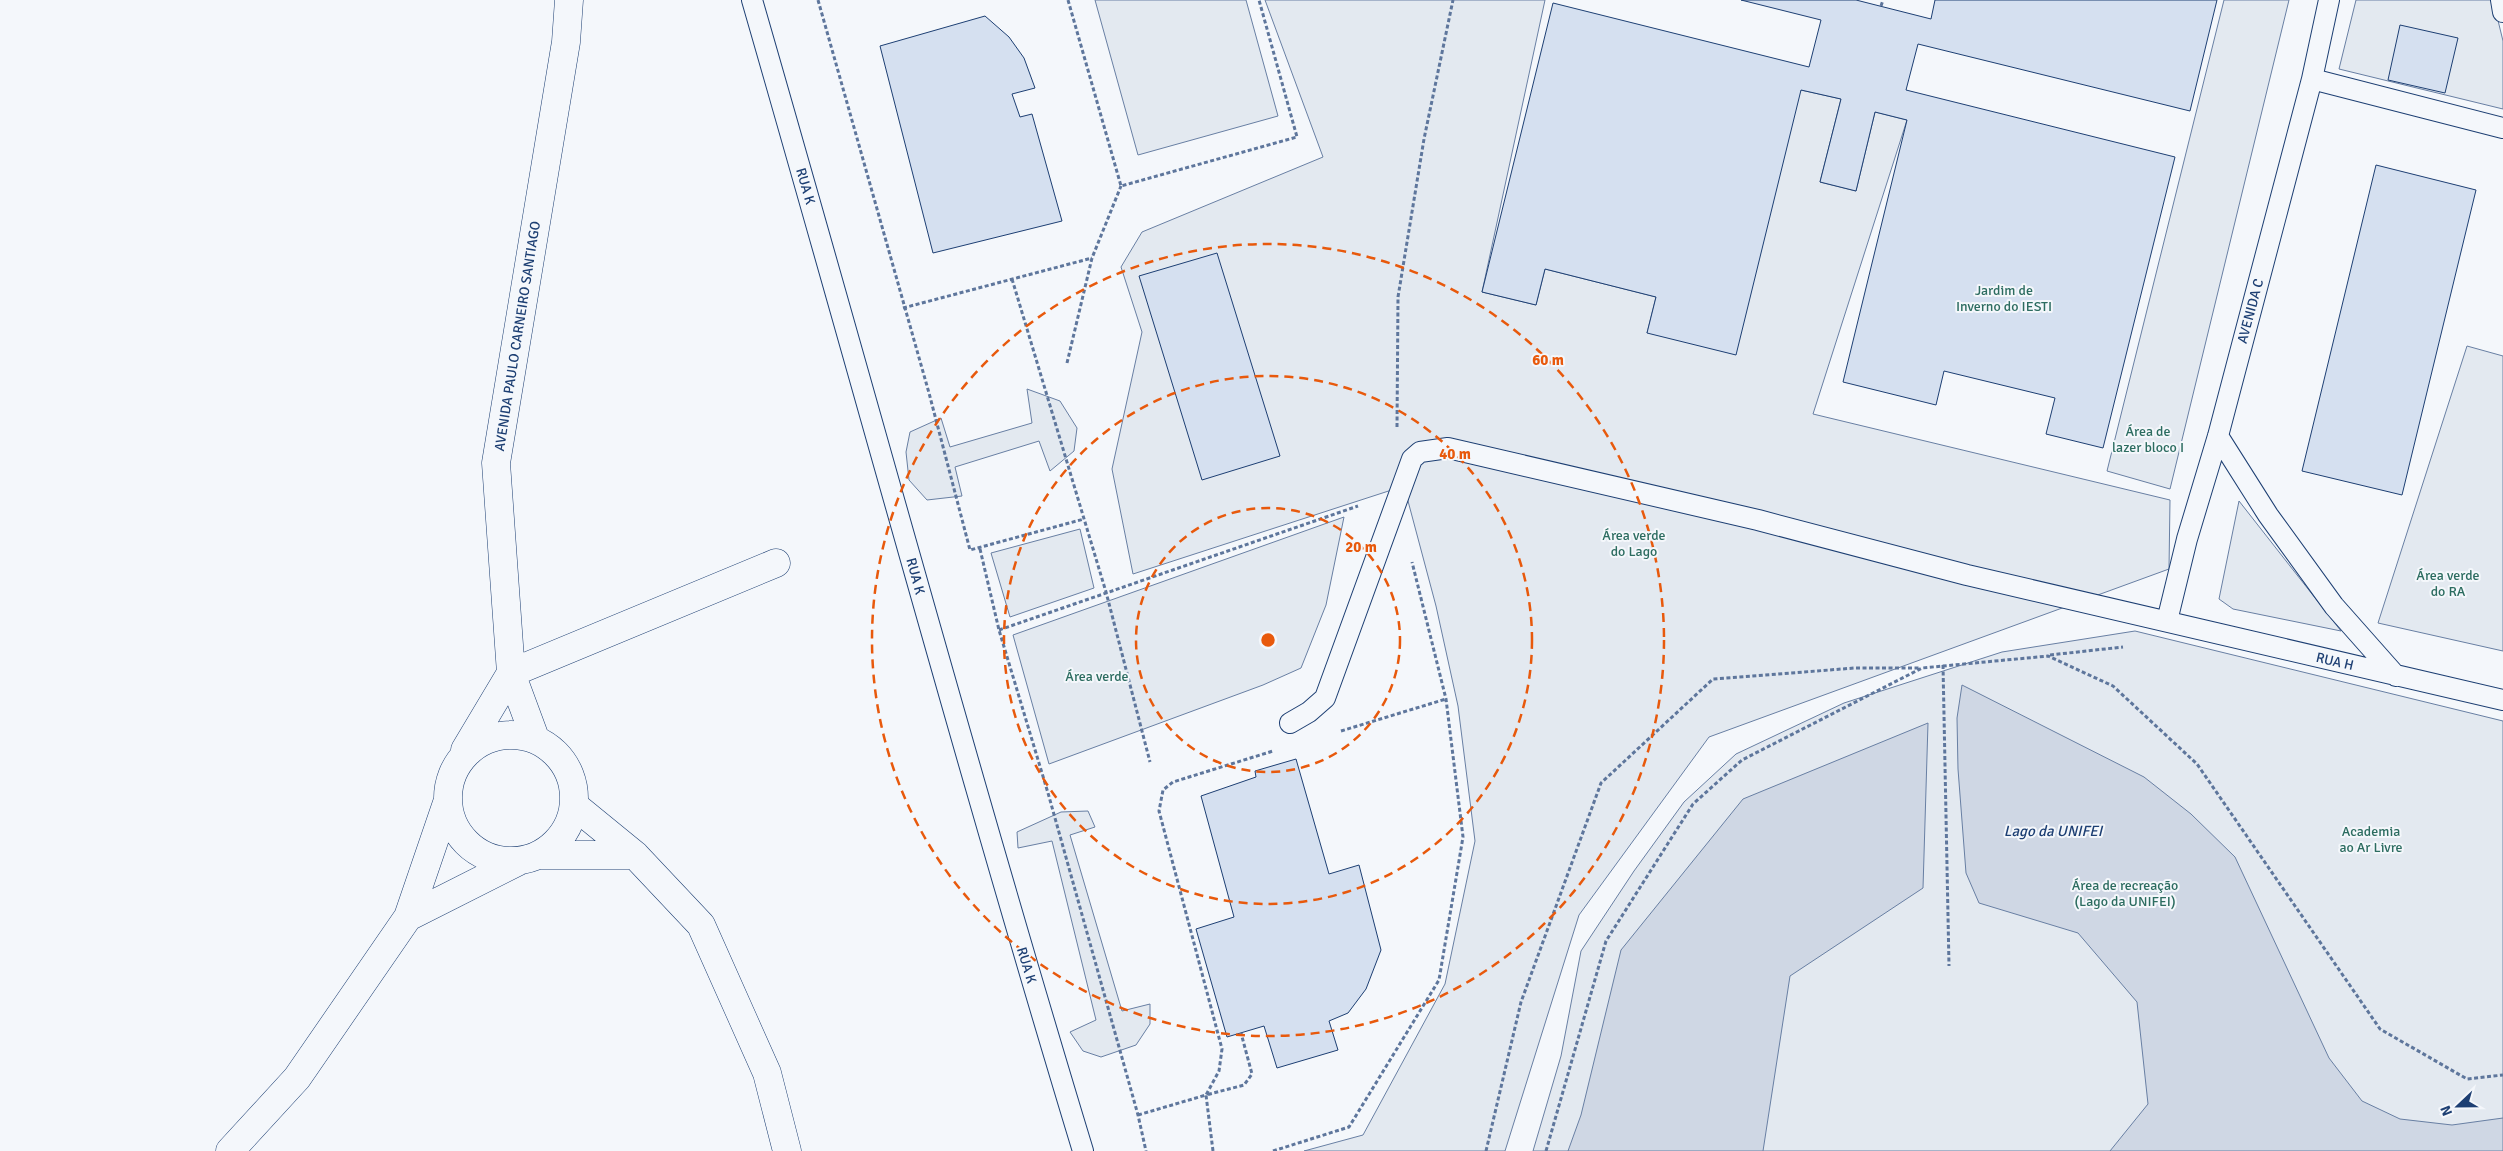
<svg xmlns="http://www.w3.org/2000/svg" width="2503" height="1151" viewBox="0 0 2503 1151" font-family="Signika,sans-serif">
<style>
.green{fill:#e3e9f0;stroke:#687fa3}
.water{fill:#cfd7e4;stroke:#687fa3}
.building{fill:#d5e0f0;stroke:#1d3f73}
.lines{fill:none;stroke-linecap:round;stroke-linejoin:round}
.service-casing{stroke:#1d3f73;stroke-width:22}
.minor-casing{stroke:#1d3f73;stroke-width:29}
.path{stroke:#5e769c;stroke-width:3;stroke-dasharray:4 2.5;stroke-linecap:butt}
.service{stroke:#f4f7fb;stroke-width:20}
.minor{stroke:#f4f7fb;stroke-width:28}
.ring{fill:none;stroke:#e8590c;stroke-width:2.5;stroke-dasharray:9 6}
.labels{text-anchor:middle;stroke-width:4;stroke-linejoin:round;paint-order:stroke}
.street-label{font-size:14px;fill:#1d3f73;stroke:#f4f7fb}
.park-label{font-size:14px;fill:#2c6c60;stroke:#f4f7fb}
.water-label{font-size:15px;font-style:italic;fill:#1d3f73;stroke:#f4f7fb}
.centre{fill:#e8590c;stroke:#f4f7fb;stroke-width:2.5}
.ring-label{font-size:15px;text-anchor:middle;font-weight:bold;fill:#e8590c;stroke:#f4f7fb;stroke-width:4;stroke-linejoin:round;paint-order:stroke}
</style>
<rect width="100%" height="100%" fill="#f4f7fb"/>
<!-- green -->
<path class="green" d="M1095,0H1246L1278,116L1138,155Z
M1265,0H1545L1482,292L1536,305L1545,269L1656,297L1647,333L1801,90L1841,99L1820,182L1856,191L1875,112L1907,120L1813,414L2170,500L2169,569L1709,737L1579,915L1505,1151H1304L1363,1135L1445,984L1475,841L1458,706L1436,606L1404,486L1133,574L1112,469L1142,332L1121,267L1142,232L1323,157Z
M2224,0H2289L2170,489L2107,471Z
M2356,0H2493L2503,41V109L2339,69Z
M2467,346L2503,356V651L2378,623Z
M1027,389L1060,401L1077,428L1074,451L1050,471L1039,441L955,467L962,496L927,500L909,480L906,452L910,432L941,418L950,447L1032,423Z
M2239,501L2341,631L2233,609L2219,599Z
M1344,517L1326,605L1301,668L1263,685L1049,764L1013,635Z
M1080,529L1094,588L1010,617L991,553Z
M2135,631L2503,721V1151H1533L1561,1056L1581,951L1634,871L1684,802L1736,754L1844,703L2002,652Z
M1088,811L1095,827L1070,835L1122,1011L1150,1004V1024L1136,1045L1101,1057L1083,1051L1070,1032L1096,1020L1052,841L1018,848L1017,832L1061,812Z"/>
<!-- water -->
<path class="water" d="M1962,685L2144,777L2191,814L2235,857L2329,1058L2362,1101L2400,1119L2452,1125L2503,1118V1151H2110L2148,1104L2137,1002L2078,933L1979,903L1966,873L1958,769L1957,718Z
M1928,723L1923,888L1790,976L1763,1151H1568L1581,1115L1621,950L1743,799Z"/>
<!-- building -->
<path class="building" d="M1741,0H1856L1931,19L1935,0H2217L2190,111L1918,44L1906,90L2175,157L2103,448L2046,434L2055,398L1944,371L1936,405L1843,382L1907,120L1875,112L1856,191L1820,182L1841,99L1801,90L1736,355L1647,333L1656,297L1545,269L1536,305L1482,292L1553,3L1809,67L1821,20Z
M985,16L1009,37L1024,58L1035,88L1012,94L1020,117L1032,114L1062,221L933,253L880,46Z
M2400,25L2458,38L2445,93L2388,80Z
M2376,165L2476,190L2402,495L2302,471Z
M1217,253L1280,456L1202,480L1139,276Z
M1296,759L1329,874L1359,865L1381,950L1366,989L1348,1013L1329,1021L1338,1050L1277,1068L1264,1026L1227,1037L1196,929L1234,917L1201,796L1256,777L1255,771Z"/>
<g class="lines">
<defs>
<path id="service" d="M752,0C863,384 967,769 1083,1151
M2501,0L2503,12
M2312,79L2503,128
M2218,436L2268,515L2334,606L2396,676
M2167,621L2187,539L2218,436L2312,79L2329,0
M1290,723L1309,712L1325,698L1412,459L1420,452L1448,448L1758,520L1967,575L2503,700"/>
<path id="minor" d="M448 798a63 63 0 1 1 126 0a63 63 0 1 1-126 0Z
M535,738L511,673L496,463L566,42L569,0
M465,750L511,673L776,563
M575,806L635,855L701,925L767,1073L787,1151
M539,855H635
M408,917L519,861
M230,1151L297,1078L408,917L448,800"/>
</defs>
<!-- service casing -->
<use href="#service" class="service-casing"/>
<!-- minor casing -->
<use href="#minor" class="minor-casing"/>
<!-- path -->
<path class="path" d="M818,0L929,393L970,550L1084,519
M1068,0L1121,186L1297,137L1259,0
M1881,6L1883,0
M1012,279L1106,592L1150,762
M903,308L1092,258
M1067,363L1092,258L1121,186
M1397,427L1398,297L1424,139L1453,0
M980,549L999,630L1048,793L1138,1115L1146,1151
M999,630L1358,506
M2050,655L2123,647
M1943,665L1949,966
M1341,731L1446,699
M1138,1115L1206,1095L1219,1071L1222,1049L1159,811L1163,790L1173,782L1273,751
M1213,1151L1206,1095L1244,1085L1252,1074L1241,1033
M1273,1151L1349,1127L1439,980L1463,837L1446,699L1412,562
M1486,1151L1521,1002L1601,783L1713,679L1855,668H1920
M1546,1151L1606,941L1693,804L1742,760L1922,668L2048,656L2113,686L2197,764L2380,1029L2467,1079L2503,1075"/>
<!-- service -->
<use href="#service" class="service"/>
<!-- minor -->
<use href="#minor" class="minor"/>
</g>
<!-- distance rings -->
<g class="ring">
<circle cx="1268" cy="640" r="132"/>
<circle cx="1268" cy="640" r="264"/>
<circle cx="1268" cy="640" r="396"/>
</g>
<g class="labels">
<!-- street labels -->
<g class="street-label">
<text transform="translate(806 186) rotate(74)" y="5">RUA K</text>
<text transform="translate(2250 311) rotate(-75)" y="5">AVENIDA C</text>
<text transform="translate(517 336) rotate(-81)" y="5">AVENIDA PAULO CARNEIRO SANTIAGO</text>
<text transform="translate(916 576) rotate(75)" y="5">RUA K</text>
<text transform="translate(2335 661) rotate(13)" y="5">RUA H</text>
<text transform="translate(1027 965) rotate(73)" y="5">RUA K</text>
</g>
<!-- park labels -->
<g class="park-label">
<text x="2004" y="295">Jardim de<tspan x="2004" dy="16">Inverno do IESTI</tspan></text>
<text x="2148" y="436">Área de<tspan x="2148" dy="16">lazer bloco I</tspan></text>
<text x="1634" y="540">Área verde<tspan x="1634" dy="16">do Lago</tspan></text>
<text x="2448" y="580">Área verde<tspan x="2448" dy="16">do RA</tspan></text>
<text x="1097" y="681">Área verde</text>
<text x="2371" y="836">Academia<tspan x="2371" dy="16">ao Ar Livre</tspan></text>
<text x="2125" y="890">Área de recreação<tspan x="2125" dy="16">(Lago da UNIFEI)</tspan></text>
</g>
<!-- water labels -->
<g class="water-label">
<text x="2053" y="836">Lago da UNIFEI</text>
</g>
</g>
<circle cx="1268" cy="640" r="8" class="centre"/>
<g class="ring-label">
<text x="1548" y="365">60 m</text>
<text x="1455" y="459">40 m</text>
<text x="1361" y="552">20 m</text>
</g>
<!-- north arrow -->
<g transform="translate(2458 1106) rotate(248)" stroke="#f4f7fb" stroke-width="4" paint-order="stroke">
<path d="M0-4L9 19L0 12L-9 19Z" fill="#1d3f73"/>
<text y="-8" font-size="14" font-weight="bold" text-anchor="middle" fill="#1d3f73">N</text>
</g>
</svg>
